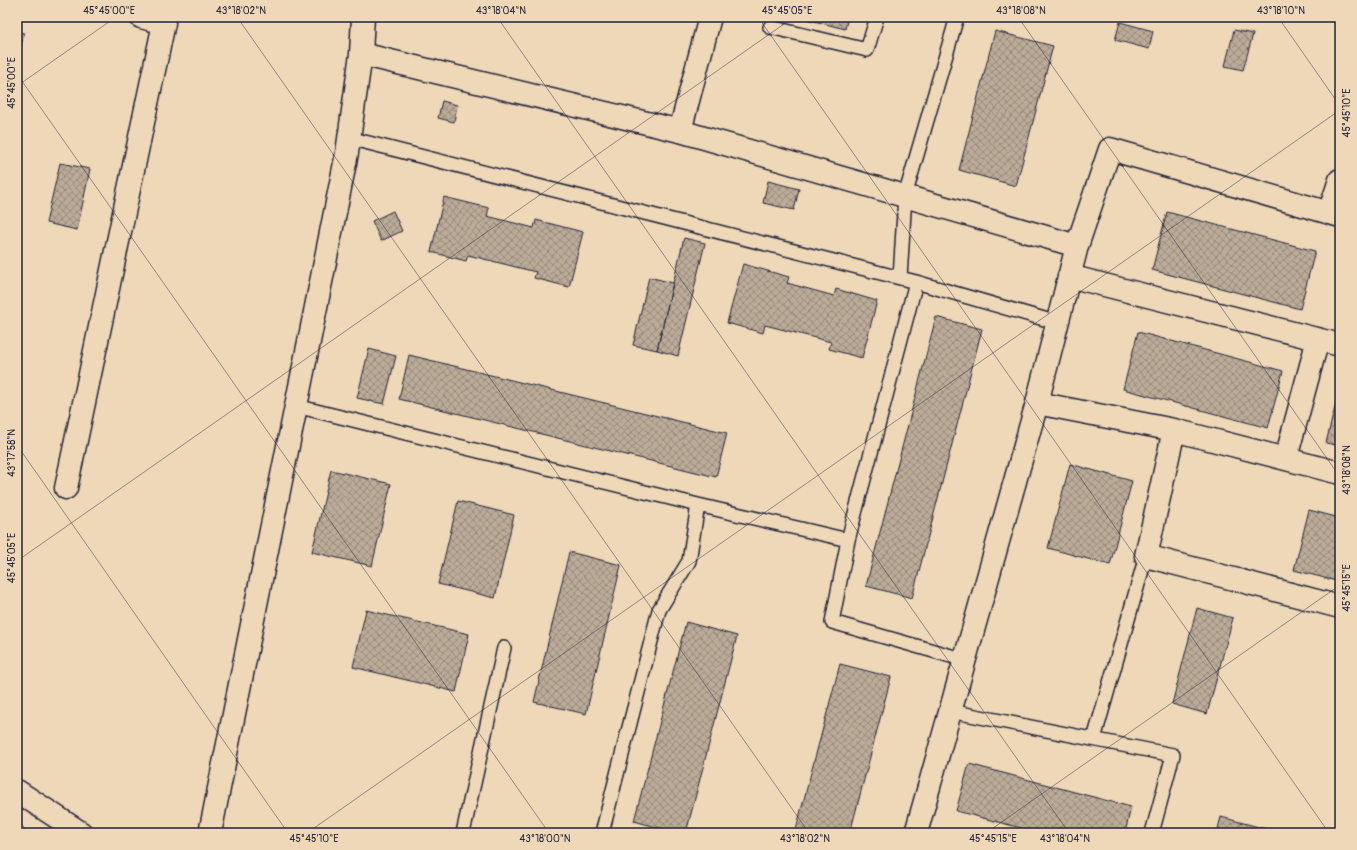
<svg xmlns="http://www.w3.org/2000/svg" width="1357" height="850" viewBox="0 0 1357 850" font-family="Pangolin,sans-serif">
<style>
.building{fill:url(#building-cross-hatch);stroke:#22223b}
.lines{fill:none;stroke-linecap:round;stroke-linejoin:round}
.service-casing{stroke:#22223b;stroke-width:16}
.minor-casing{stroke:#22223b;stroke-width:25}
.service{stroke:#eed8b7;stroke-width:13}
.minor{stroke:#eed8b7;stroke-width:22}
.ticks{fill:none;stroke:#22223b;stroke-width:1;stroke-opacity:0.45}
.neatline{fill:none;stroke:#22223b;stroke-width:1.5}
.ticks-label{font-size:10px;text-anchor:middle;fill:#22223b}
</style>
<defs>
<pattern id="building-cross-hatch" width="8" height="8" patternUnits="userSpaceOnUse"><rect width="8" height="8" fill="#bbab98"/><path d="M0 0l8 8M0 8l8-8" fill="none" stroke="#988b7d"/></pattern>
</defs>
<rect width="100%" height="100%" fill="#eed8b7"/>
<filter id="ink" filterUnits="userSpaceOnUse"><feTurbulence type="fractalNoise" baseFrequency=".025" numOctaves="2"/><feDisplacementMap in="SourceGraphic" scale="8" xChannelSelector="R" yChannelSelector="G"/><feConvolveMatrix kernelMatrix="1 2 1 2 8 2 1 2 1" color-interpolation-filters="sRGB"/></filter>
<g filter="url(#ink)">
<!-- building -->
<path class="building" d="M807,17H848L845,29L806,19Z
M1120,22L1153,31L1149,49L1115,40Z
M1234,30L1253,34L1243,70L1225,66Z
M995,31L1053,46L1016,186L959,170Z
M17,32L24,33L17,62Z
M442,101L457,105L454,122L438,118Z
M60,163L90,169L77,230L46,223Z
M768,181L799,189L794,210L763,203Z
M444,197L489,208L487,216L534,228L536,220L583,232L569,287L534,278L536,272L468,255L466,261L431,252Z
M393,211L402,231L381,241L372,221Z
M1167,212L1315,251L1300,309L1152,270Z
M684,238L705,243L678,356L657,350Z
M743,264L789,277L787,283L834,296L836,289L877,301L862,358L829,349L831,342L765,325L763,333L727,323Z
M649,277L673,283L657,350L633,345Z
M936,317L982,329L912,598L866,586Z
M1138,332L1283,371L1268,428L1123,389Z
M369,349L396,356L384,404L357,398Z
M409,355L727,433L716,477L399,399Z
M1340,387V446L1326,443Z
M1070,464L1132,481L1110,565L1048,548Z
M331,470L391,484L372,566L312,552Z
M458,501L514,515L495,598L438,584Z
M1309,510L1340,518V582L1294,570Z
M569,552L621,565L586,714L534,702Z
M1197,608L1233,618L1207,714L1172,704Z
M366,610L469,634L456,692L353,667Z
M686,622L737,636L686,833H678L634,821Z
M840,664L891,677L850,833H795Z
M969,764L1131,807L1125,833H1040L956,811Z
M1221,817L1281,833H1217Z"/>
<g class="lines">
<defs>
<path id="service" d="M770,27L867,50L877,17
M349,138L916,282L1058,323
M900,278L905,196L957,17
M916,282L848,540L832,622L965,660
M296,406L698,505L848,540
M950,711L1173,755L1152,833
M1094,739L1146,556
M463,833L504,648
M602,833L659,610L689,561L698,505"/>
<path id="minor" d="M361,54L680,131L1077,246
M680,131L710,17
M1329,213L1340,180
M1069,276L1340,345
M1037,403L1174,430L1340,473
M1174,430L1146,556L1340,607
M1286,458L1318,339
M66,488L164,23L141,17
M17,791L81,833
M210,833L347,153L361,54L363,17
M916,833L1037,403L1077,246L1110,149L1340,216"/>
</defs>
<!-- service casing -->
<use href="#service" class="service-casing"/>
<!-- minor casing -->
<use href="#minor" class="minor-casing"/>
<!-- service -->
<use href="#service" class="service"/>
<!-- minor -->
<use href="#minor" class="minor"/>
</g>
</g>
<!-- ticks -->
<path class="ticks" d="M237,17L809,833M497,17L1069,833M758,17L1329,833M1018,17L1340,477M1278,17L1340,106M17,74L549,833M17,86L116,17M17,445L288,833M17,561L794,17M17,817L28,833M307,833L1340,110M986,833L1340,585"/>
<!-- margin -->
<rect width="1357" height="850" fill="none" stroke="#eed8b7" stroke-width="44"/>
<rect x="22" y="22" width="1313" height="806" class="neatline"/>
<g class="ticks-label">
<text x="109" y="14">45°45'00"E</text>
<text x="241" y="14">43°18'02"N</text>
<text x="501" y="14">43°18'04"N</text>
<text x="787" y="14">45°45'05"E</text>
<text x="1021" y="14">43°18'08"N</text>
<text x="1281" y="14">43°18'10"N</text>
<text transform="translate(11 83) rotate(-90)" y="4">45°45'00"E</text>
<text transform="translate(1346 113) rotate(-90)" y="4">45°45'10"E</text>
<text transform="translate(11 453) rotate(-90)" y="4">43°17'58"N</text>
<text transform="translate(1346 470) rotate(-90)" y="4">43°18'08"N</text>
<text transform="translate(11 558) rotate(-90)" y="4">45°45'05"E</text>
<text transform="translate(1346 588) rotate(-90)" y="4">45°45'15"E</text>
<text x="314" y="842">45°45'10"E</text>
<text x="545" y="842">43°18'00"N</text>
<text x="805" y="842">43°18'02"N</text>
<text x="993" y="842">45°45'15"E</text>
<text x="1065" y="842">43°18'04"N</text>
</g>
</svg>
